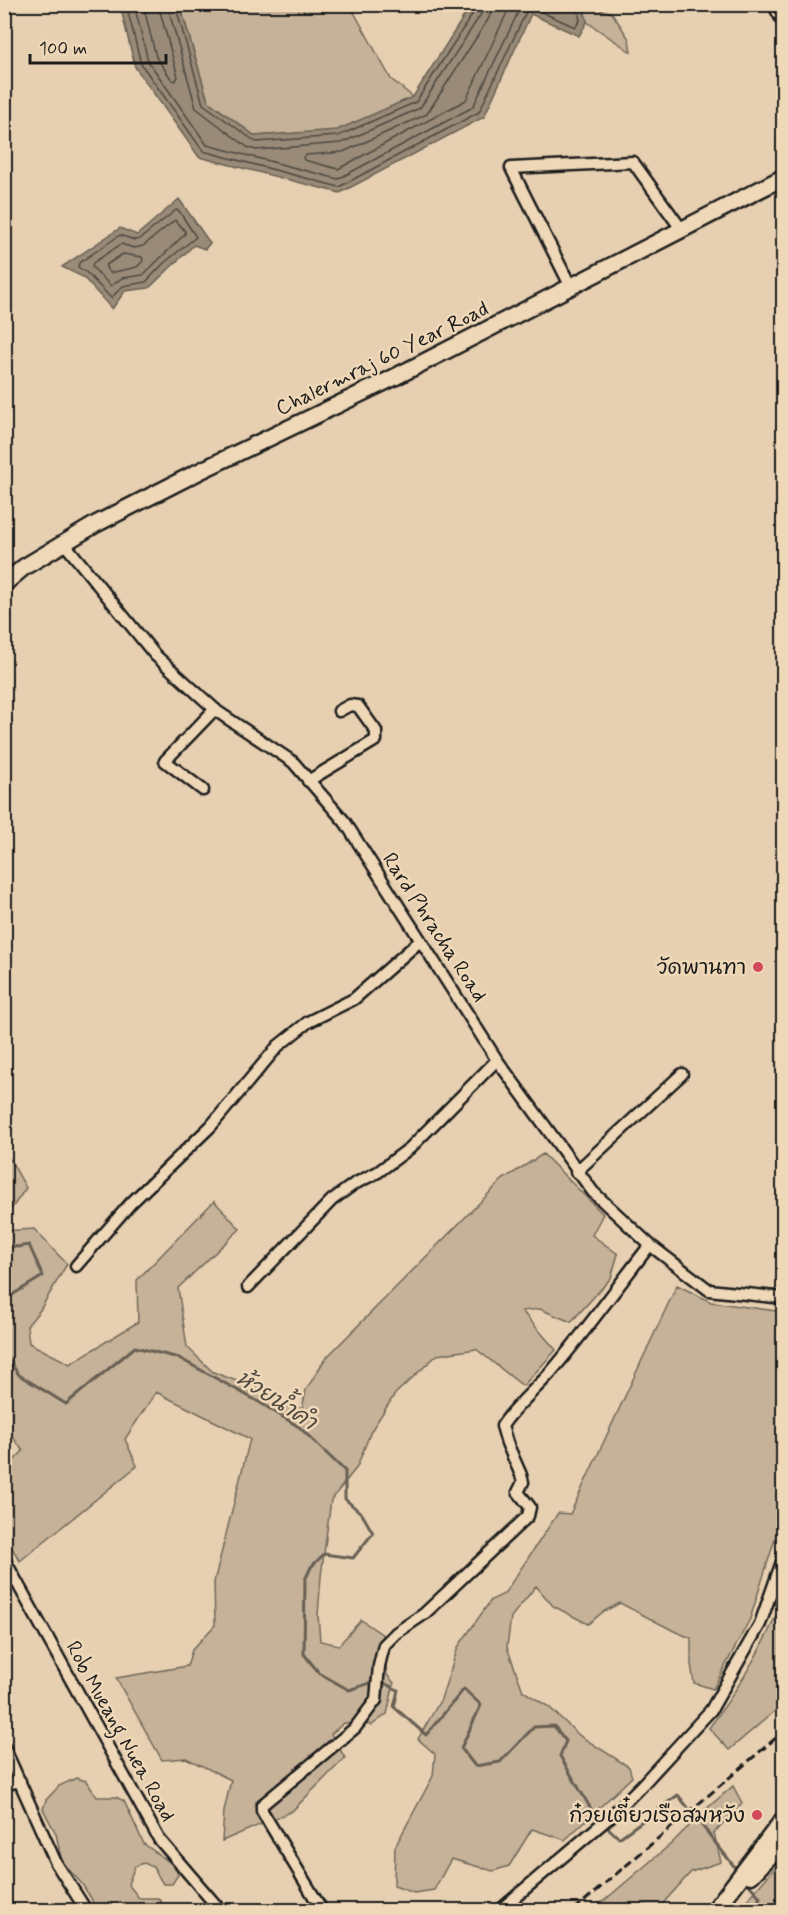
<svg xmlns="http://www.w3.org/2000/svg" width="788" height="1915" viewBox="0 0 788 1915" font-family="Mynerve,'Playpen Sans Thai',sans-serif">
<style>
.green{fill:#c5b298;stroke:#70675a;stroke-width:1.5}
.water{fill:#998b77;stroke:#675f53;stroke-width:1.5}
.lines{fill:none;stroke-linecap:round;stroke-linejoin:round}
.shore{stroke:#4e4840;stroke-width:1.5}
.stream{stroke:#675f53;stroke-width:3}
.street-casing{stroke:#1c1c1c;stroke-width:15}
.secondary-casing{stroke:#1c1c1c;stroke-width:20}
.primary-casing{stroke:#1c1c1c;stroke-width:21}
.street{stroke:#efd8b7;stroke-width:10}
.secondary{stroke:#efd8b7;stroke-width:15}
.primary{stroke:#efd8b7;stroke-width:16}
.rail{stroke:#1c1c1c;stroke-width:3;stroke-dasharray:9 4.5;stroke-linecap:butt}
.poi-dot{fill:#d1495b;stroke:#efd8b7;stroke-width:2}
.labels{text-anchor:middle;stroke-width:5;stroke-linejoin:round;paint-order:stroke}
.street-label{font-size:21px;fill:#1c1c1c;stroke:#efd8b7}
.poi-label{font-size:21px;fill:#1c1c1c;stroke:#efd8b7;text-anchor:end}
.water-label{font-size:22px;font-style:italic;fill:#4e4840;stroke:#efd8b7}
</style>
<rect width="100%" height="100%" fill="#e7d0b1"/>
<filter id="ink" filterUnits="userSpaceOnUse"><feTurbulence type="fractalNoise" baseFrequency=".0167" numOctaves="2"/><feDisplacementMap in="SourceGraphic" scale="12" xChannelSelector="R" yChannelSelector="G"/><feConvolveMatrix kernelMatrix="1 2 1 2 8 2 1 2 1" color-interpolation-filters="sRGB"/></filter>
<g filter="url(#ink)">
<!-- green -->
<path class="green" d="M180,5H350L391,79L413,97L337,131L255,136L208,101Z
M583,5H592V7L612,13L629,39L631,52L587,22Z
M5,1154L10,1159L26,1188L5,1218Z
M543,1154L603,1214L592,1235L618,1254L611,1278L571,1322L540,1309L522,1311L556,1350L523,1386L476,1349L437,1355L395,1394L371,1431L357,1467L331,1500L321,1576L318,1615L320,1641L339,1645L361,1620L383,1635L387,1675L394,1683L387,1714L372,1725L344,1723L331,1734L345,1758L292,1811L222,1841L224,1811L231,1780L186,1758L162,1760L116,1678L187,1666L192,1650L215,1625L214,1582L250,1439L156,1392L125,1439L137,1466L20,1561L5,1537L4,1471L23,1451L6,1428H5V1231L34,1229L67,1264L40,1310L27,1326L29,1343L70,1364L138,1322L137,1280L214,1201L240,1229L178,1288L187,1347L213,1372L276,1396L287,1404L302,1409L306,1390L325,1359L502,1180Z
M677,1285L711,1302L783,1312V1513L750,1619L713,1689L694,1683L691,1664V1638L676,1632L620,1603L603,1612L588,1624L553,1606L536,1586L511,1617L507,1647L523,1691L549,1707L580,1736L629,1767L632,1777L565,1840L532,1829L509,1866L493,1871L451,1859L434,1890L414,1893L394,1886L395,1847L433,1776L435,1754L418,1739L441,1699L458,1647L491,1600L504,1594L558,1513L570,1514Z
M783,1598V1704L729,1750L709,1728C740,1687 765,1645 783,1598Z
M76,1778L86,1781L97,1797H116L124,1801L144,1844L175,1866L178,1875L172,1884H163L153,1867L144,1863L135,1866L128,1884L139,1898H158L164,1906L163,1910H95L92,1900L82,1884L62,1862L56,1834L43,1809L46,1800L59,1786Z
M733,1786L742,1803L714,1833L721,1862L691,1872L657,1910H651L645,1905L638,1910H593L672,1843L705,1810Z
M783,1858V1910H739Z"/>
<!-- water -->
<path class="water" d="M120,5H180L208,101L255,136L337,130L413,97L471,5H583L587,22L579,36L531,14L484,117L340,193L199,157L135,67Z
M179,199L210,243L205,249L194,245L149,288L125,291L112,309L83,277L62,267L120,228L137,235Z"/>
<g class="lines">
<!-- shore -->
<path class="shore" d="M126,4L141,64L203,151L339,187L479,112L527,10L535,9L575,27L580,21L577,4
M134,4L148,61L207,145L338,179L473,107L522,4
M143,4L156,57L172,80L175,81L178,77L158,4
M167,4L196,108L247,147L256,150L341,143L420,108L481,14L483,4
M175,4L203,104L256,142L338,136L416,102L475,10L476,4
M493,4L489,18L427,114L343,152L306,155L303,157L304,160L338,169L466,100L511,4
M176,210L179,211L196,237L164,263L146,282L123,286L111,298L87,273L78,267L79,263L120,235L134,240L140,239Z
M175,220L185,231V234L143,275L122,278L111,286L92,267L93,263L121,244L134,248L143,246Z
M123,254L142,257L143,261L137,267L110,273L106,268V265Z"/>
<!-- stream -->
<path class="stream" d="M4,1244L17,1247L29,1245L43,1276L4,1300
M4,1353L19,1375L66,1404L135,1347L179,1358L259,1402L299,1427L345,1471V1499L362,1514L373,1533L353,1558L324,1554L311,1567L305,1580L304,1654L319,1673L349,1690L376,1681
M382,1682L398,1690L394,1707L426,1735L464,1689L481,1705L461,1748L475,1766L500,1762L534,1727L554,1726L566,1741L560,1756L594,1814L600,1820
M605,1825L619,1838L678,1795L737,1870
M745,1880L760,1897L754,1910"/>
<defs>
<path id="street" d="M773,4L784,24
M571,287L511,168L633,162L682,230
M64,543L155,655L218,712L293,762L345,822L497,1060L593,1192L650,1245L709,1290L784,1298
M308,781L376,740V731L358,706L350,705L339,711
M203,790L165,761L215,709
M4,994H5
M576,1172L682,1074
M76,1266L130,1204L211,1126L278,1046L308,1022L354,999L420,941
M248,1287L332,1200L354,1184L378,1172L410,1148L497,1060
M4,1559L159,1839L220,1910
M4,1747L56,1863L86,1910
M4,1785L20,1781
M322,1910L262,1811V1805L355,1728L376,1700L379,1666L384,1645L396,1633L424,1614L528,1516L530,1507L518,1492L523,1482L521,1475L507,1443L502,1426C514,1407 536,1389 551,1372C586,1331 617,1287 650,1245
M500,1910L611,1816L642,1785L711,1710L760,1624L784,1556"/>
<path id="secondary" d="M4,584L24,567L96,524L198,472L391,379L784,177"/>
<path id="primary" d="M751,1875L784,1841
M715,1910L784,1819"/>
</defs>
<!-- street casing -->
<use href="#street" class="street-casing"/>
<!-- secondary casing -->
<use href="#secondary" class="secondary-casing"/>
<!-- primary casing -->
<use href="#primary" class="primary-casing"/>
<!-- street -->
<use href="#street" class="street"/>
<!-- secondary -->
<use href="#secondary" class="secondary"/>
<!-- primary -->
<use href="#primary" class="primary"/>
<!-- rail -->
<path class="rail" d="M574,1910L784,1731"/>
</g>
</g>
<!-- markers -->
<g class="poi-dot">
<circle cx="758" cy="967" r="6"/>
<circle cx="757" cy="1815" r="6"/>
</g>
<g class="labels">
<!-- street labels -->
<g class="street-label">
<text transform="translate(382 358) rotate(-26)" y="7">Chalermraj 60 Year Road</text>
<text transform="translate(435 927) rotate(57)" y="7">Rard Phracha Road</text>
<text transform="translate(121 1731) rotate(61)" y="7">Rob Mueang Nuea Road</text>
</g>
<!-- poi labels -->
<g class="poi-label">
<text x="746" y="974">วัดพานทา</text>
<text x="745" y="1822">ก๋วยเตี๋ยวเรือสมหวัง</text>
</g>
<!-- water labels -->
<g class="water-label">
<text transform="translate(277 1399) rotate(33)" y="8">ห้วยน้ำคำ</text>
</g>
</g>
<!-- margin -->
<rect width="788" height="1915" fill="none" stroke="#efd8b7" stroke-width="24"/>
<rect x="12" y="12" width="764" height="1891" fill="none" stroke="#1c1c1c" stroke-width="2" filter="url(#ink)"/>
<!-- scale -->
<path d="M30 54v9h136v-9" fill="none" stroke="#1c1c1c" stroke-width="3"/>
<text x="39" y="54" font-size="18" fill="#1c1c1c" stroke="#efd8b7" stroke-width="4.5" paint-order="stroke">100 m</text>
</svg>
